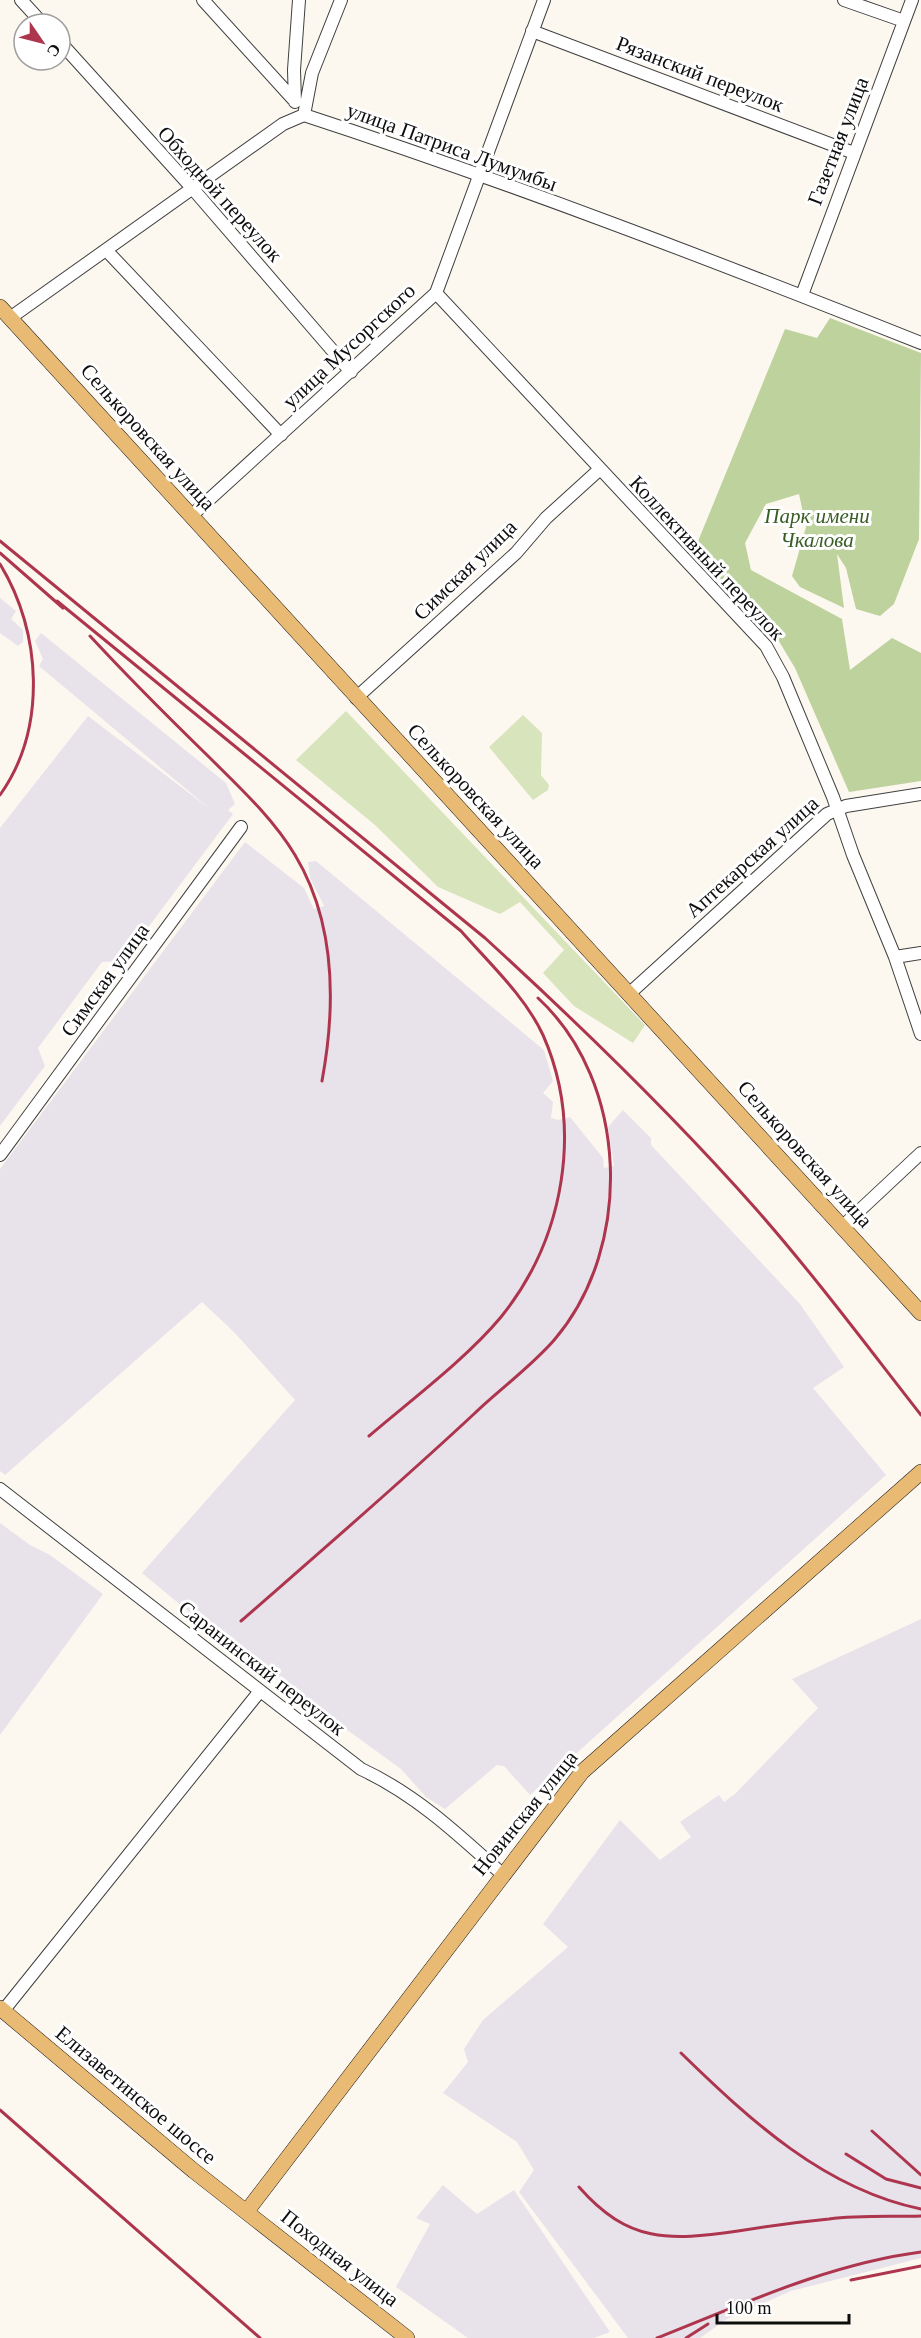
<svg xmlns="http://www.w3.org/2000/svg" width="921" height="2338" viewBox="0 0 921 2338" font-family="Georgia,serif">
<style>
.industrial{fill:#e8e2eb}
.green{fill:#d7e4bc}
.forest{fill:#bdd29d}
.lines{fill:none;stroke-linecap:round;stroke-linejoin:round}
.minor-casing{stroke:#404040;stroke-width:14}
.major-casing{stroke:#1e1e1e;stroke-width:16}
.minor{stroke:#fff;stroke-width:12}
.major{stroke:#e9ba73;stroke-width:15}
.rail{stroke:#ad354d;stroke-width:3}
.labels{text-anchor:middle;stroke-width:6;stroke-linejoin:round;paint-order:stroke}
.street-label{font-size:21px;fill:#0d0d0d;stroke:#fff}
.park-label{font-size:21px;font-style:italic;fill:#395d25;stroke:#fff}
</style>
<rect width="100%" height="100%" fill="#fdf8ef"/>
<!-- industrial -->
<path class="industrial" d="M0,598L16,611L11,619L23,630V642L18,646L0,633Z
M41,633L226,783L235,804L228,810L233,814L227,822L126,957L123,961L102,962L38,1048L45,1066L0,1126V828L88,716L210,809L39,666L43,659L35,641Z
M245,842L304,888L314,909L324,906L310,878L308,862L316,861L544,1050L553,1081L543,1093L553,1102L551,1118L558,1120L570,1117L603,1158L604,1168L614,1166L608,1127L623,1110L651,1138V1145L800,1304L844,1367L813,1388L886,1475L530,1795L504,1766L497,1765L445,1809L426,1797L401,1769L218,1636L142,1573L295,1400L234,1332L202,1302L5,1475L0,1471V1169Z
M0,1523L30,1545L50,1555L103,1594L0,1735Z
M921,1619V2258L791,2291L727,2319L700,2338H628L519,2192L534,2170L517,2142L443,2093L468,2062L464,2049L483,2020L568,1947L543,1924L620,1820L660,1860L691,1837L680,1822L719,1795L724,1802L735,1794L818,1708L792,1679Z
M443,2185L477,2214L514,2190L610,2332L594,2338H468L396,2287L430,2224L416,2218Z"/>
<!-- green -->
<path class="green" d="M346,711L645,1025L633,1043L574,1006L543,973L564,950L520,902L500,914L438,887L375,825L296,760Z
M523,715L542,733L541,775L549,785L548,790L533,800L489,747Z"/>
<!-- forest -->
<path class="forest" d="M830,318L921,353L919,539L894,604L880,616L856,609L846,568L837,554L844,608L800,587L792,576L806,527L799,494L766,504L745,543L751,570L842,619L850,670L892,638L921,653V781L849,792L795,668L777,638L694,551L785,329L817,338Z"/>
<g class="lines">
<defs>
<path id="minor" d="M21,0L43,24
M203,0L293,99
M844,0L904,21
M532,31L854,153
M60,42L193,189L351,372
M295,102L294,70L299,0
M304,115L312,73L341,0
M106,250L281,435
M436,293L766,646L783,677L833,797L853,855L895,957L921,1034
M802,295L912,0
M10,318L283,124L304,115C512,183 717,262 921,343
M191,516L436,293L544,0
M356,698L516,553L546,518L600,469
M895,957L921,953
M630,993L827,814L846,806L921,794
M0,1155L241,827
M843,1226L921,1153
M0,1489L361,1769C415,1794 458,1834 502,1874
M3,2011L260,1691"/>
<path id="major" d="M0,307L921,1313
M0,2008L194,2171L407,2338
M247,2211L582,1772L921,1472"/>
</defs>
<!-- minor casing -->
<use href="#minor" class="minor-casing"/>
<!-- major casing -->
<use href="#major" class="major-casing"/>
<!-- minor -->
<use href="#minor" class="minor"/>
<!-- major -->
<use href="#major" class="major"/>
<!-- rail -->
<path class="rail" d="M0,541L485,938C579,1024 671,1113 756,1209C814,1275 867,1346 921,1415
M0,553L63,608
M0,564C42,632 47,729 0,795
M57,601L461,931C489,963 525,996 543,1035C584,1128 564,1239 501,1317C466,1359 411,1400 369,1436
M90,636C128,677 168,717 208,756C239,787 272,817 295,855C336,923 336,1005 322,1081
M241,1621C320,1552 399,1484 475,1413C500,1389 533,1365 555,1339C634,1246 629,1082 538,998
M681,2053C750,2120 824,2189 921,2209
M0,2110L260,2338
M872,2131L921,2175
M846,2154L886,2179L921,2188
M579,2187C628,2243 669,2241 738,2231C768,2226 798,2222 829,2219C859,2215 891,2217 921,2216
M851,2280L921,2266
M657,2338C743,2304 829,2264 921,2252
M686,2338L708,2324"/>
</g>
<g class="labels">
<!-- street labels -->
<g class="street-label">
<text transform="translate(700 74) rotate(21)" y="7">Рязанский переулок</text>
<text transform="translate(838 141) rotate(-69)" y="7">Газетная улица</text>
<text transform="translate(452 147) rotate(20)" y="7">улица Патриса Лумумбы</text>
<text transform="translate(220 194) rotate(48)" y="7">Обходной переулок</text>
<text transform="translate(349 346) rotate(-43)" y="7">улица Мусоргского</text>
<text transform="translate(148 437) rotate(48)" y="7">Селькоровская улица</text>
<text transform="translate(707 558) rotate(47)" y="7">Коллективный переулок</text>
<text transform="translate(465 570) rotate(-44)" y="7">Симская улица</text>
<text transform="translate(476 796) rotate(47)" y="7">Селькоровская улица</text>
<text transform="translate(752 857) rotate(-42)" y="7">Аптекарская улица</text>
<text transform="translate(105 980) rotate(-54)" y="7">Симская улица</text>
<text transform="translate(805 1154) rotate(48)" y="7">Селькоровская улица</text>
<text transform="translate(262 1668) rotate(38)" y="7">Саранинский переулок</text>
<text transform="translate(525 1813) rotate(-51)" y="7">Новинская улица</text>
<text transform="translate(136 2095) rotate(40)" y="7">Елизаветинское шоссе</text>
<text transform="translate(340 2258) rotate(38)" y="7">Походная улица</text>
</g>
<!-- park labels -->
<g class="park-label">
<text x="817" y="523">Парк имени<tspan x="817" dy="24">Чкалова</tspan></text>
</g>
</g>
<!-- north arrow -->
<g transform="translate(42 42) rotate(125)"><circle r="28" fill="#ffffff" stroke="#9e9e9e" stroke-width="1.5"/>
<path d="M0-4.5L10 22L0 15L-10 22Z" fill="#ad354d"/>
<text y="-9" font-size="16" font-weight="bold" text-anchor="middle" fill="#0d0d0d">С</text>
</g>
<!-- scale -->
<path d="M717 2314v9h132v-9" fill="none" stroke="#0d0d0d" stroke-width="3"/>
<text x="726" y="2314" font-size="18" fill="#0d0d0d" stroke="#ffffff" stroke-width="4.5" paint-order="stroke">100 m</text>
</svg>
